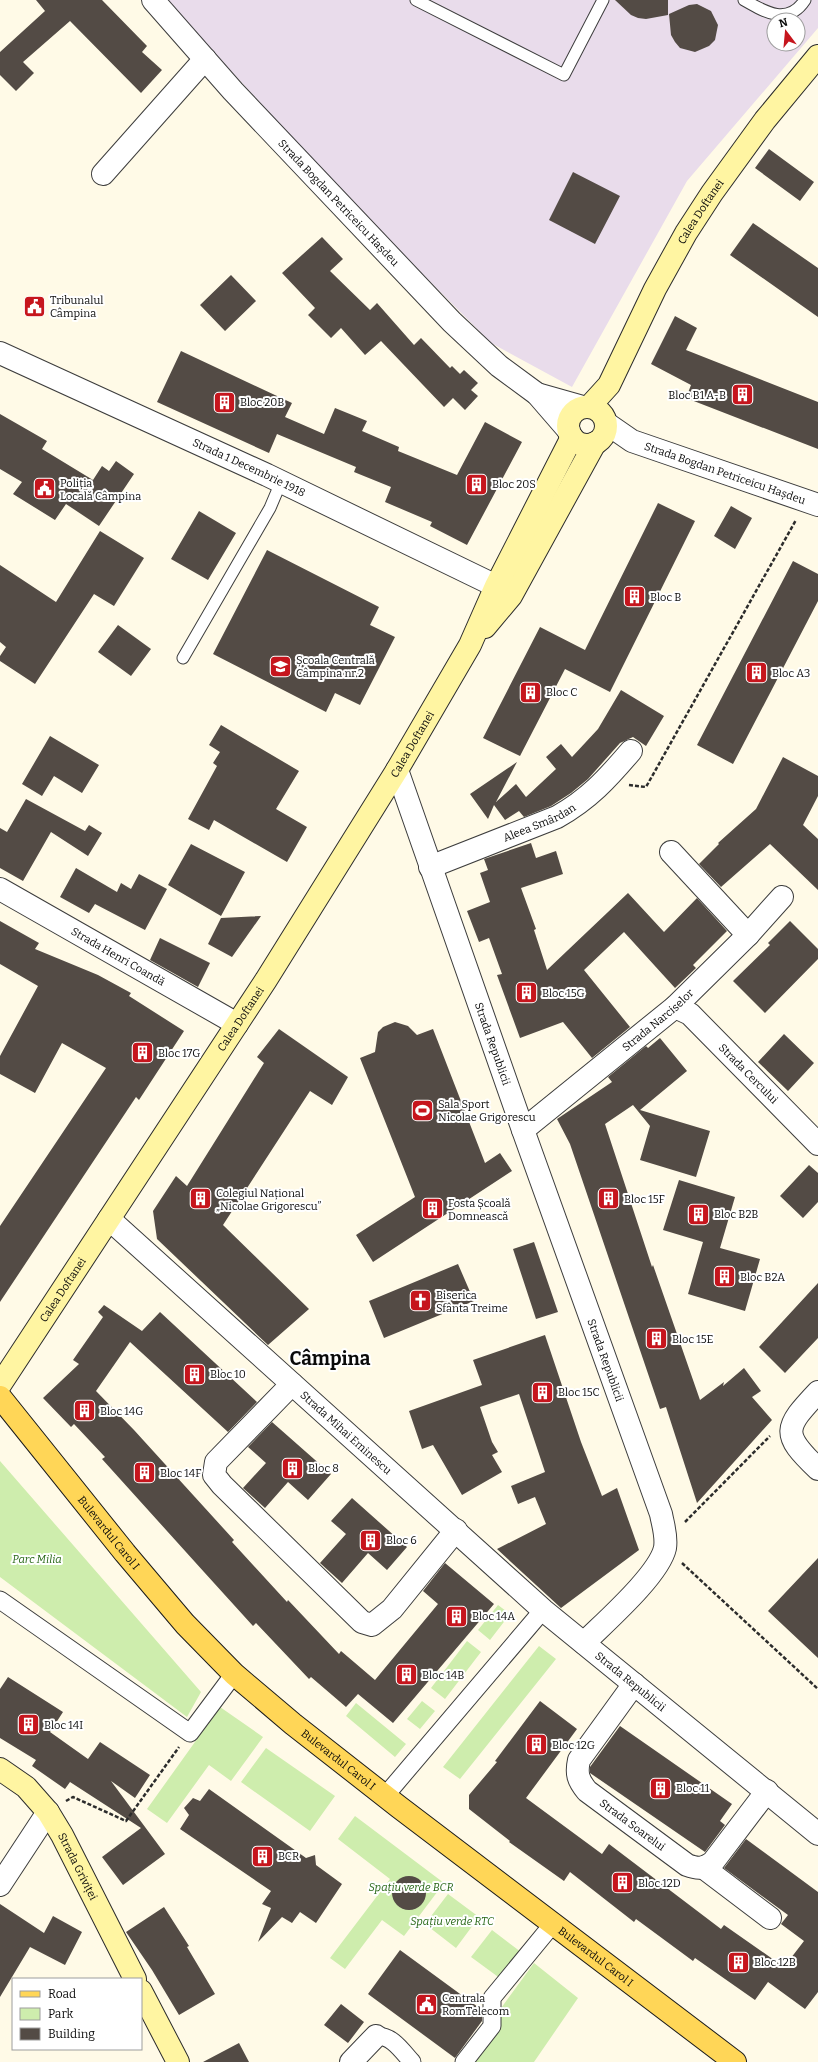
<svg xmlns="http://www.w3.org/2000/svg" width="818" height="2062" viewBox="0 0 818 2062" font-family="Bitter,serif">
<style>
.industrial{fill:#e9dceb;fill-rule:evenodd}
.green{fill:#ceedad}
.building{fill:#534b45}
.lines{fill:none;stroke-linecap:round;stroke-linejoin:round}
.service-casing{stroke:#3d3d3d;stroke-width:13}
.pedestrian-casing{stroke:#3d3d3d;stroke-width:19}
.minor-casing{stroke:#3d3d3d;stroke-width:24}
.tertiary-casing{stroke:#3d3d3d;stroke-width:24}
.secondary-casing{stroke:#2c2c2c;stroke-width:24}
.primary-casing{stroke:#1b1b1b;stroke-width:24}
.path{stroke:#2c2c2c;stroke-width:2.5;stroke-dasharray:4 2;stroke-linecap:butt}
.service{stroke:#fff;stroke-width:11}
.pedestrian{stroke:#fff;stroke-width:17}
.minor{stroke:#fff;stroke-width:22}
.tertiary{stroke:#fff;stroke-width:22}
.secondary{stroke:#fff5a2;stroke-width:22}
.primary{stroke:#ffd657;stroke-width:22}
.labels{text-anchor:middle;stroke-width:4;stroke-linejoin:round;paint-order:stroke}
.street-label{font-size:11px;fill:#0a0a0a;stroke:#fff}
.poi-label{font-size:11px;fill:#0a0a0a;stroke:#fff;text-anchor:start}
.park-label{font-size:11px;font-style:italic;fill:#266615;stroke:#fff}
.town-label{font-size:19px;font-weight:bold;fill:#0a0a0a;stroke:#fff}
</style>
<rect width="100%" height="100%" fill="#fffae7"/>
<!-- industrial -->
<path class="industrial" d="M166,0H818V28L687,181L572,387L491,343L353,204ZM774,20H798V44H774Z"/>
<!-- green -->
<path class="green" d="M0,1461L201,1692L187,1717L0,1577Z
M498,1605L510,1614L490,1640L478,1630Z
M467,1641L481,1652L445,1699L431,1688Z
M539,1646L556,1659L460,1779L443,1767Z
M422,1701L435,1711L420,1729L407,1719Z
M356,1703L406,1744L395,1757L346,1716Z
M220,1707L263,1737L231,1781L209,1765L167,1823L147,1809Z
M266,1748L335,1796L310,1831L241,1782Z
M355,1816L444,1883L404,1936L382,1920L345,1969L330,1958L390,1879L338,1839Z
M448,1894L479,1917L456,1948L425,1924Z
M492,1930L521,1952L501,1979L471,1957Z
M534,1963L578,1998L534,2062H472L500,2028L496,2015Z"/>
<!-- building -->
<path class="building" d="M36,0H102L147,46L142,52L162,70L141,93L70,21L23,62L34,73L16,91L0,75V52L45,11Z
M615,0H668V15L646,19L638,18L631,15Z
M697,4L711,11L718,25L715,40L709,46L695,52L680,48L675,42L671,35L669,14L689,5Z
M769,149L814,182L800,201L755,168Z
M573,172L620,196L595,244L549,220Z
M753,223L818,268V317L730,255Z
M322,237L343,259L330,271L370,310L377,303L414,345L421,338L450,368L452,366L460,374L464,370L478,383L471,390L478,396L465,410L453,398L444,407L381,341L365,355L341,328L331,338L308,315L315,308L282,273Z
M231,275L256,301L225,331L200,305Z
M675,316L697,328L686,350L818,402V449L686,398L691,385L651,364Z
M181,351L292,403L285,417L324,434L335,408L367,421L362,431L399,447L398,451L457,475L485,422L522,442L467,545L430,526L432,522L385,502L391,487L354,472L356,467L277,434L269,453L157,402Z
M0,414L47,441L42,449L93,480L102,466L109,471L116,461L134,474L99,526L66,504L55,520L13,494L22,482L0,469Z
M658,503L695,521L610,692L565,669L520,756L483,738L540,627L585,650Z
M731,506L752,518L735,549L714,536Z
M199,511L236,533L208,580L171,559Z
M100,531L144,558L114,606L94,594L35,684L0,661V656L6,647L0,642V565L56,602Z
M267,550L379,607L370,625L395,637L360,705L335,693L326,712L213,654Z
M793,561L818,574V601L733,764L697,745Z
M118,625L151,649L131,676L98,652Z
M621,690L664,716L646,746L633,737L620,743L588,779L571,793L551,806L524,817L519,811L505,820L494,805L488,819L470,794L517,762L496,802L516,784L526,797L556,769L546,757L561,744L572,757L598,729Z
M221,725L299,771L276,809L307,827L287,862L214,820L209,830L188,819L217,766L213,763L220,752L209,745Z
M50,736L99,765L82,793L54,776L42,796L22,784Z
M783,757L818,776V796L803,825L818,839V890L770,844L721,887L699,864L719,844L718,843L756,809Z
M26,799L85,831L89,825L102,833L88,856L51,832L23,881L0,868V828L7,832Z
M531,843L536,858L556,851L563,874L521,888L536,929L534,930L547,970L628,893L664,932L697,898L727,931L693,965L696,968L675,988L624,932L584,970L630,1027L592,1058L563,1022L520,1038L497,975L502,974L489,938L479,942L467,911L490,902L480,873L488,870L484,859Z
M191,844L245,872L221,916L168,885Z
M76,868L117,892L121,883L131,889L139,874L167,889L145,930L95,904L89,913L60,897Z
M261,916L232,957L208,944L221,918Z
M0,921L39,943L35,949L98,975L131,993L129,996L184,1031L139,1100L136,1097L0,1302V1226L106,1068L62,1043L35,1093L0,1074V1056L38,986L0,964Z
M790,921L818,949V959L765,1013L733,981L770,945L768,943Z
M160,938L210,963L198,987L150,960Z
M395,1022L408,1026L417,1035L433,1029L485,1163L500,1153L512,1171L373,1262L356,1235L415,1197L360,1058L375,1052L378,1032L383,1027Z
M279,1029L348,1077L332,1105L310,1091L223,1225L309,1309L268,1345L157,1239L153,1211L176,1176L187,1186L264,1063L257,1057Z
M784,1034L814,1063L788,1091L758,1062Z
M660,1038L687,1071L640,1110L710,1131L696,1177L640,1160L650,1126L633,1105L605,1124L652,1267L653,1265L700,1400L724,1382L723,1386L744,1368L761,1391L752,1397L772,1420L697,1503L666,1407L660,1409L570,1144L557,1119L612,1082L608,1077L646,1046L648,1048Z
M809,1165L818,1173V1202L803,1218L780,1196Z
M679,1180L735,1197L720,1248L760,1259L745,1311L688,1294L703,1242L663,1230Z
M534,1242L558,1312L536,1319L513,1249Z
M458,1264L474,1301L384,1338L369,1301Z
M818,1283V1338L785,1373L759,1347Z
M104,1305L142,1331L160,1312L257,1402L228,1432L130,1342L96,1391L134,1430L234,1540L232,1542L287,1602L288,1600L339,1654L341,1651L375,1680L438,1604L423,1591L445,1563L494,1604L393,1723L358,1694L346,1707L311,1677L309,1679L256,1623L253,1626L204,1572L102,1459L105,1457L74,1424L71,1427L43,1398L79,1364L73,1360L103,1317L98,1312Z
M545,1335L581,1442L602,1496L617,1488L639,1550L561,1608L497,1549L546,1524L535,1497L518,1504L511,1486L545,1472L519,1394L480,1407L492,1442L498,1452L492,1455L502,1472L462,1495L433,1445L422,1449L409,1411L482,1385L473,1360Z
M272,1422L331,1474L308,1500L288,1482L265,1508L243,1488L266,1463L248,1447Z
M352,1498L407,1547L387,1570L368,1553L342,1583L320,1563L346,1534L331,1521Z
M818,1558V1658L768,1611Z
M8,1677L63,1712L50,1732L88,1759L100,1742L150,1775L135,1798L111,1781L165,1854L123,1885L102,1857L141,1828L70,1782L65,1789L32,1766L36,1760L0,1738V1689Z
M540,1701L577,1729L526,1798L602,1854L609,1844L721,1929L724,1925L784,1967L804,1941L781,1924L788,1915L724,1868L746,1839L818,1892V1992L805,2009L768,1982L755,2000L695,1958L693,1961L636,1919L634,1922L570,1872L564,1881L509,1842L510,1841L469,1809V1795L497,1762L495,1761Z
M620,1726L732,1804L720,1821L725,1825L705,1852L590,1773V1767Z
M209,1789L306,1858L315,1855L316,1865L342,1884L316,1923L300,1912L292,1923L282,1917L258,1942L271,1908L262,1904L271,1891L180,1829L189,1815L184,1808L193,1798L200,1801Z
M392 1893a17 17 0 1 1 34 0a17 17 0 1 1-34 0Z
M0,1904L44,1933L53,1916L82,1932L65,1965L30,1947L0,1997Z
M164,1907L189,1946L187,1947L215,1994L179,2015L152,1970L126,1932Z
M400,1950L482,2010V2021L455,2058L368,1994Z
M341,2004L364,2022L348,2043L324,2025Z
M239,2043L249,2062H203Z"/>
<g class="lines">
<defs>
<path id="service" d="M416,0L564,75L603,0
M744,0C765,12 788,26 805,0
M183,658L270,508L281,482"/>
<path id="pedestrian" d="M0,1600L190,1733L234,1674
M385,1796L543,1610
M376,2036C392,2035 402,2051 412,2062
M464,2062L492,2026V1998L552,1925"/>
<g id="minor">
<path d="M103,174L205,59"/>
<path id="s1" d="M397,770L523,1130L661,1514C663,1525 667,1536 665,1548C659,1575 605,1622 584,1643"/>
<path d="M671,852L748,935"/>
<path id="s2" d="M430,867L557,817C589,799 607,779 631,751"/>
<path id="s3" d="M675,1007L690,1014L818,1144"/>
<path id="s4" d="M523,1130L675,1007L748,935L782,897"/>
<path id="s5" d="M109,1219L543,1610L818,1834"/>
<path d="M292,1384L216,1462L214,1475L222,1485L362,1622L372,1625L392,1609L456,1530"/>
<path d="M818,1392C784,1428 781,1434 818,1469"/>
<path id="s6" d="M634,1684L579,1760C576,1774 578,1780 587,1791L687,1865C698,1869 703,1869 713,1862L767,1791"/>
<path d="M704,1868L770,1918"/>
<path d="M0,1885L48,1812"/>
<path d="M351,2062L376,2036"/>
</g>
<g id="tertiary">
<path id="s7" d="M153,0L233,91L452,322L499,366L537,394L569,431"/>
<path id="s8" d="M0,353L267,475L496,586"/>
<path d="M537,394L583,407"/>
<path id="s9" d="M606,423L632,441L818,505"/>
<path id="s10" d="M0,889L237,1024"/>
</g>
<g id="secondary">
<path id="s11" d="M589,407L609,385L655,289L686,233L712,193L765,120L818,56"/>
<circle cx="587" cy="426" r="19"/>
<path d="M485,627L511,596L595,443"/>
<path id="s12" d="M0,1385L266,980L397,770L470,645L496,586L572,437"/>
<path id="s13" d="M0,1769L26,1787L48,1812L62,1835L135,1979"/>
<path d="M141,1991L178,2062"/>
</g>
<g id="primary">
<path id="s14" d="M0,1397L125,1553L185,1624L234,1674L293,1724L399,1807L735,2062"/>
</g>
</defs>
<!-- service casing -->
<use href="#service" class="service-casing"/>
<!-- pedestrian casing -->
<use href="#pedestrian" class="pedestrian-casing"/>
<!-- minor casing -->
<use href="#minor" class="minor-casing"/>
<!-- tertiary casing -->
<use href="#tertiary" class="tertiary-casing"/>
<!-- secondary casing -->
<use href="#secondary" class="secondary-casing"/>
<!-- primary casing -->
<use href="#primary" class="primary-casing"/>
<!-- path -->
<path class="path" d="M629,785L646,787L796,520
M685,1522L770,1436
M682,1563L818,1689
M66,1801L73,1797L126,1821L179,1747"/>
<!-- service -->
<use href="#service" class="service"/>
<!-- pedestrian -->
<use href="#pedestrian" class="pedestrian"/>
<!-- minor -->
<use href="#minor" class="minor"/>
<!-- tertiary -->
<use href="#tertiary" class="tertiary"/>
<!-- secondary -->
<use href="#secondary" class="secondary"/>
<!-- primary -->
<use href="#primary" class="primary"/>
</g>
<!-- icons -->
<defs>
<symbol id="civic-square" viewBox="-11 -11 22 22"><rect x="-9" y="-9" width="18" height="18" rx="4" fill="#c6151d" stroke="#fff"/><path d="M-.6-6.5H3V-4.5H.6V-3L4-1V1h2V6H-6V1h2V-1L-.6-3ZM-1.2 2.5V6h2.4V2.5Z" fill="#fff"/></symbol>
<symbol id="building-square" viewBox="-11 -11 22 22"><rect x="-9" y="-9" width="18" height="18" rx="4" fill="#c6151d" stroke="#fff"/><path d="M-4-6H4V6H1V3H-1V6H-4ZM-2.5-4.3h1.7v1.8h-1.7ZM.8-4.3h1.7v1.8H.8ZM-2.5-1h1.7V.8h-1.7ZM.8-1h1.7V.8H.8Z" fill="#fff"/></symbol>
<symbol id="school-square" viewBox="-11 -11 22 22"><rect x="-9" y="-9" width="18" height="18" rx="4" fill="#c6151d" stroke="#fff"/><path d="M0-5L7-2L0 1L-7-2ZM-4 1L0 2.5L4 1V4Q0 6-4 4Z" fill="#fff"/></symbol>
<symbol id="stadium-square" viewBox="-11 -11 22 22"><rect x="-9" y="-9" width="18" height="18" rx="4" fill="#c6151d" stroke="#fff"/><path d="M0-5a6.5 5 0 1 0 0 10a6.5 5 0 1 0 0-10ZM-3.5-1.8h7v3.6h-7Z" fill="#fff"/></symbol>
<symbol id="church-square" viewBox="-11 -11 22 22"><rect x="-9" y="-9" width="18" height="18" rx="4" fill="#c6151d" stroke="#fff"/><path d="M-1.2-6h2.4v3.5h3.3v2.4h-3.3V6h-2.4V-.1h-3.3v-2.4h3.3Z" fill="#fff"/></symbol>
</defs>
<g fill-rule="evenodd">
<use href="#civic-square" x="22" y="294" width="25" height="25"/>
<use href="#building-square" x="730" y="382" width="25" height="25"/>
<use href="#building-square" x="212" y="390" width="25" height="25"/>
<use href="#building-square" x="464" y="472" width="25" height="25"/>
<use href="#civic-square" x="32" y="476" width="25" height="25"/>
<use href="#building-square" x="622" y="584" width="25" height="25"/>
<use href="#school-square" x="268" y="654" width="25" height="25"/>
<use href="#building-square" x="744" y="660" width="25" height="25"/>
<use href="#building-square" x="518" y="680" width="25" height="25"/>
<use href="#building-square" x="514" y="980" width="25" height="25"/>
<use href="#building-square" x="130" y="1040" width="25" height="25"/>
<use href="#stadium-square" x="410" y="1098" width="25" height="25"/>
<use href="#building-square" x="188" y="1186" width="25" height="25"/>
<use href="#building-square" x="596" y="1186" width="25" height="25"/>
<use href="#building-square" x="420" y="1196" width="25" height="25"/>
<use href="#building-square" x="686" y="1202" width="25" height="25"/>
<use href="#building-square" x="712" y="1264" width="25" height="25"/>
<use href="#church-square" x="408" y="1288" width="25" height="25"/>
<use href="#building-square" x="644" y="1326" width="25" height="25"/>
<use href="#building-square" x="182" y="1362" width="25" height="25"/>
<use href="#building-square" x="530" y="1380" width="25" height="25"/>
<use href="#building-square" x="72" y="1398" width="25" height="25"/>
<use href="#building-square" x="280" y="1456" width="25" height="25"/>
<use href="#building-square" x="132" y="1460" width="25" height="25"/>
<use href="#building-square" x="358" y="1528" width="25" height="25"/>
<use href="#building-square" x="444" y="1604" width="25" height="25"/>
<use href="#building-square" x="394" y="1662" width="25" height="25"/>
<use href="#building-square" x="16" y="1712" width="25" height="25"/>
<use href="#building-square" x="524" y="1732" width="25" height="25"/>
<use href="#building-square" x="648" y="1776" width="25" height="25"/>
<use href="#building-square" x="250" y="1844" width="25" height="25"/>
<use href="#building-square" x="610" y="1870" width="25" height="25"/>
<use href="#building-square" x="726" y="1950" width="25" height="25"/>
<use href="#civic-square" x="414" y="1992" width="25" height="25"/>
</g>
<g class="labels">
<!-- street labels -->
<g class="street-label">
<text dy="4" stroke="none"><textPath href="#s7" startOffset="275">Strada Bogdan Petriceicu Hașdeu</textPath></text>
<text dy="4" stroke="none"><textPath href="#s11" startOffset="226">Calea Doftanei</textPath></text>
<text dy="4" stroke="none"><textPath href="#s8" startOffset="274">Strada 1 Decembrie 1918</textPath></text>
<text dy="4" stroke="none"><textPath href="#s9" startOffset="130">Strada Bogdan Petriceicu Hașdeu</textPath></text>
<text dy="4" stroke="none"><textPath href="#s12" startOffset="762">Calea Doftanei</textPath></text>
<text dy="4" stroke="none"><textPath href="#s2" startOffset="118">Aleea Smârdan</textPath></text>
<text dy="4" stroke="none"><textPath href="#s10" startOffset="136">Strada Henri Coandă</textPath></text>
<text dy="4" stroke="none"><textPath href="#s12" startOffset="438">Calea Doftanei</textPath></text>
<text dy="4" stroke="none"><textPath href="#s4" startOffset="174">Strada Narciselor</textPath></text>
<text dy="4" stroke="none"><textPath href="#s1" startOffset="290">Strada Republicii</textPath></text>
<text dy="4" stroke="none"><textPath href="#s3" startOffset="100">Strada Cercului</textPath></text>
<text dy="4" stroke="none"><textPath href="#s12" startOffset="114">Calea Doftanei</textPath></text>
<text dy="4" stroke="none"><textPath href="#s1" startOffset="626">Strada Republicii</textPath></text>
<text dy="4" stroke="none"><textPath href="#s5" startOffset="319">Strada Mihai Eminescu</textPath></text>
<text dy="4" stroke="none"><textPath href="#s14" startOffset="174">Bulevardul Carol I</textPath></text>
<text dy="4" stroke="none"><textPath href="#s5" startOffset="697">Strada Republicii</textPath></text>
<text dy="4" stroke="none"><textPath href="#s14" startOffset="498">Bulevardul Carol I</textPath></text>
<text dy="4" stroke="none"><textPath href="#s6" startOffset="184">Strada Soarelui</textPath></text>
<text dy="4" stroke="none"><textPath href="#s13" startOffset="127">Strada Griviței</textPath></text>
<text dy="4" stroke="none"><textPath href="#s14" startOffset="822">Bulevardul Carol I</textPath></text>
</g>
<!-- poi labels -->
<g class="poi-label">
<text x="50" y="304">Tribunalul<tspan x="50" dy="13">Câmpina</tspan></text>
<text x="726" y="399" text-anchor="end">Bloc B1 A-B</text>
<text x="240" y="406">Bloc 20B</text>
<text x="60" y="487">Poliția<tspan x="60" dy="13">Locală Câmpina</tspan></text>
<text x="492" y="488">Bloc 20S</text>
<text x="650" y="601">Bloc B</text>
<text x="296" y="664">Școala Centrală<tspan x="296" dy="13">Câmpina nr.2</tspan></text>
<text x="772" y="677">Bloc A3</text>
<text x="546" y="696">Bloc C</text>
<text x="542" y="997">Bloc 15G</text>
<text x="158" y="1057">Bloc 17G</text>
<text x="438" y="1108">Sala Sport<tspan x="438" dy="13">Nicolae Grigorescu</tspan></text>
<text x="216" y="1197">Colegiul Național<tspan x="216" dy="13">„Nicolae Grigorescu”</tspan></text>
<text x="624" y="1203">Bloc 15F</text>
<text x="448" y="1207">Fosta Școală<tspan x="448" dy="13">Domnească</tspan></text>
<text x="714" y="1218">Bloc B2B</text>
<text x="740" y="1281">Bloc B2A</text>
<text x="436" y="1299">Biserica<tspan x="436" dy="13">Sfânta Treime</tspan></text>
<text x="672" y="1343">Bloc 15E</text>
<text x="210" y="1378">Bloc 10</text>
<text x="558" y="1396">Bloc 15C</text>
<text x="100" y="1415">Bloc 14G</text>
<text x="308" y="1472">Bloc 8</text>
<text x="160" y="1477">Bloc 14F</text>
<text x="386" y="1544">Bloc 6</text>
<text x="472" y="1620">Bloc 14A</text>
<text x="422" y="1679">Bloc 14B</text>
<text x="44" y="1729">Bloc 14I</text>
<text x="552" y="1749">Bloc 12G</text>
<text x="676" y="1792">Bloc 11</text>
<text x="278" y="1860">BCR</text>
<text x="638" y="1887">Bloc 12D</text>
<text x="754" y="1966">Bloc 12B</text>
<text x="442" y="2002">Centrala<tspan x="442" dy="13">RomTelecom</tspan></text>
</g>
<!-- park labels -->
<g class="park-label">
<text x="37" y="1563">Parc Milia</text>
<text x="411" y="1891">Spațiu verde BCR</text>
<text x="452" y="1925">Spațiu verde RTC</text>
</g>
<!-- town labels -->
<g class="town-label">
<text x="330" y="1365">Câmpina</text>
</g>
</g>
<!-- legend -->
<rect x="12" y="1978" width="130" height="72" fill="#ffffff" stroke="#9d9d9d"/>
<rect x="20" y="1991" width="20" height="6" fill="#ffd657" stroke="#9d9d9d"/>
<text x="48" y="1998" font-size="12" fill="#0a0a0a">Road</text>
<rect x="20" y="2008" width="20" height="12" fill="#ceedad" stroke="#9d9d9d"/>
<text x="48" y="2018" font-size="12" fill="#0a0a0a">Park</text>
<rect x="20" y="2028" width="20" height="12" fill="#534b45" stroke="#9d9d9d"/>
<text x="48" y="2038" font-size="12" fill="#0a0a0a">Building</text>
<!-- north arrow -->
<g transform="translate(786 32) rotate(344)"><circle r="19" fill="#ffffff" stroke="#9d9d9d"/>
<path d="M0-3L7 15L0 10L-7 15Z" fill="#c6151d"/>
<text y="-6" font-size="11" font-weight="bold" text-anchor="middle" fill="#0a0a0a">N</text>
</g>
</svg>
